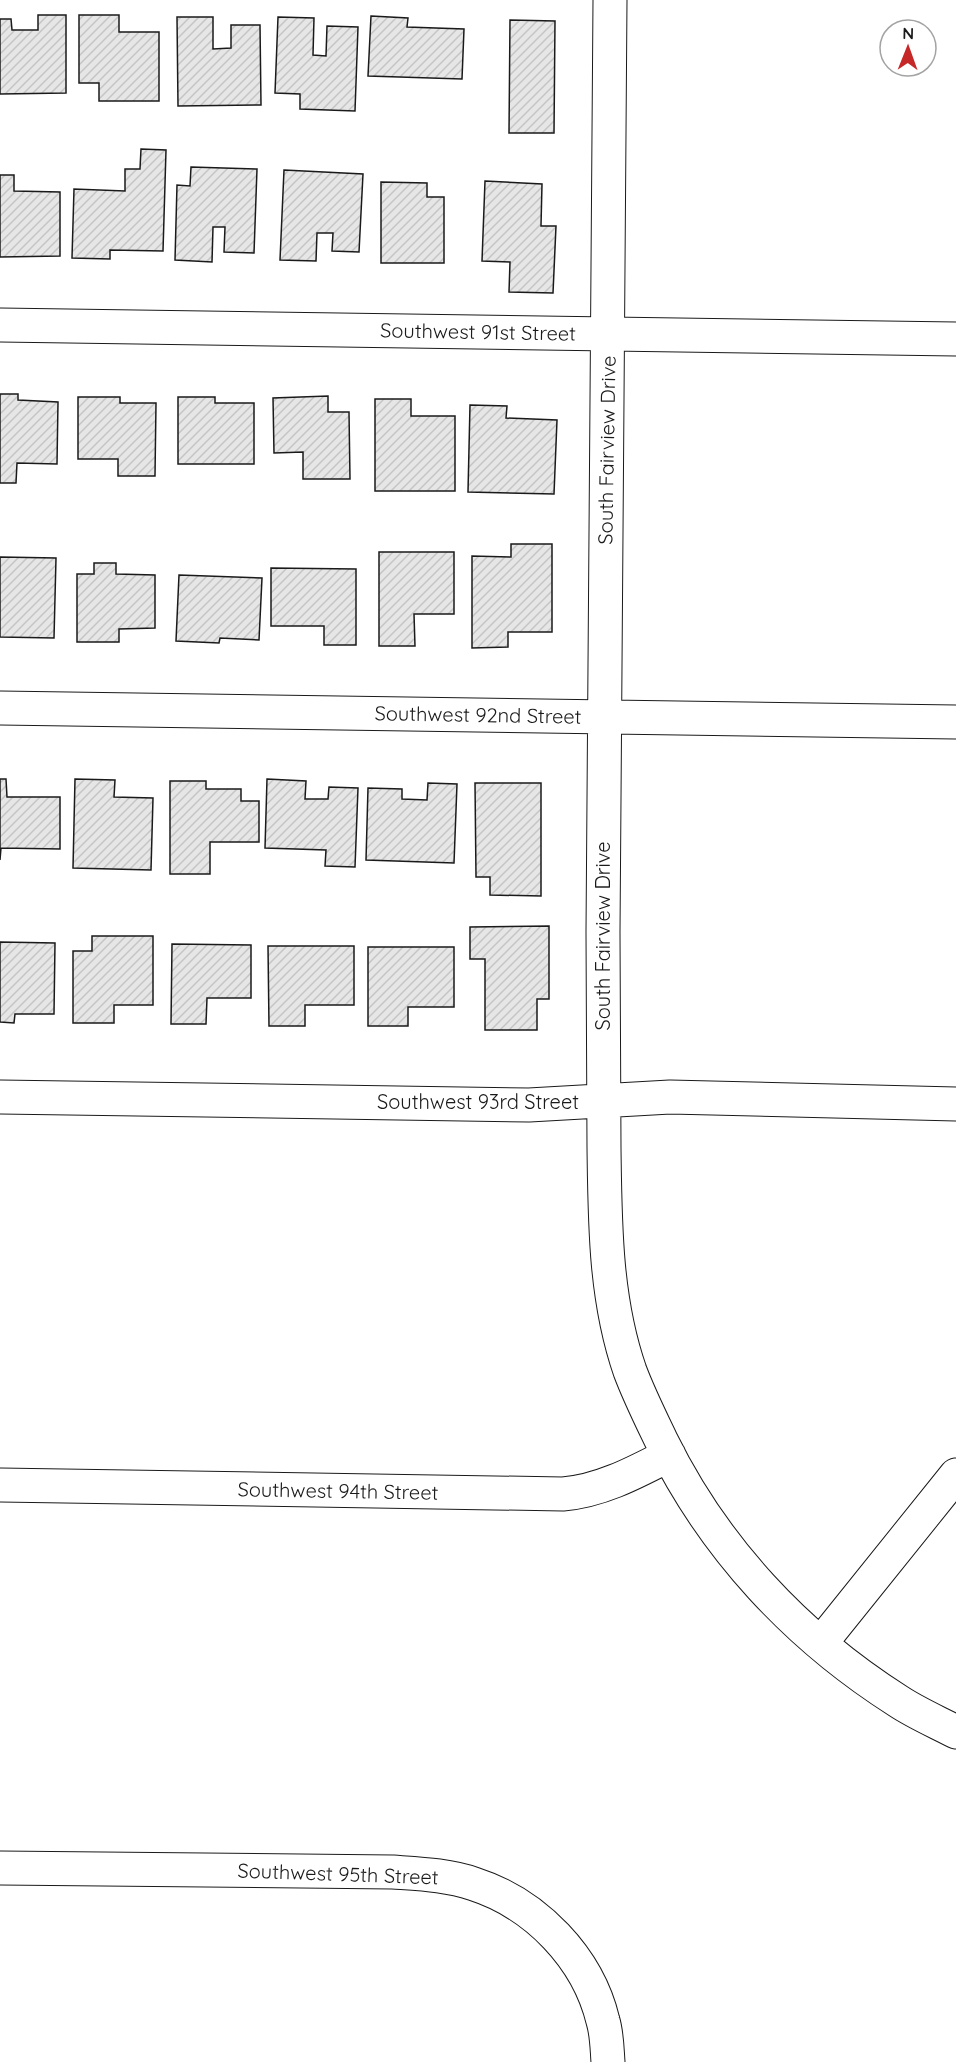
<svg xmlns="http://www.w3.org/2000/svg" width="956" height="2062" viewBox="0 0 956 2062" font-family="Quicksand,sans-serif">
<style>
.building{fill:url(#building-hatch);stroke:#1a1a1a;stroke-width:1.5}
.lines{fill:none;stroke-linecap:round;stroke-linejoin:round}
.minor-casing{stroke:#1a1a1a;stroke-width:35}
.minor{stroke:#fff;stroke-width:33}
.labels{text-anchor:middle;stroke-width:4.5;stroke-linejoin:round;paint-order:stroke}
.street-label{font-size:20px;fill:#1a1a1a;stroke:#fff}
</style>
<defs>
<pattern id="building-hatch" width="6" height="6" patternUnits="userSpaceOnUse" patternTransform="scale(1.5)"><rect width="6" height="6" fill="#e6e6e6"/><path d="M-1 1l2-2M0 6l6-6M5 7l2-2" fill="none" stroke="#c5c5c5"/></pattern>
</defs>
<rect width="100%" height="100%" fill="#fff"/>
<!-- building -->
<path class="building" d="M38,15H66V93L0,94V19H11L12,30H38Z
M79,15H119V32H159V101H99V83H79Z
M371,16L408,18L407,27L464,29L462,79L368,76Z
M177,17H213V49L231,48V25H260L261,105L178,106Z
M278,17L314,18L313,55L326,56L327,26L358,27L355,111L300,109V94L275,93Z
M510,20L555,21L554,133H509Z
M141,149L166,150L163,251L110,250V259L72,258L74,189L125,191V169H140Z
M191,167L257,169L254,253L224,252L225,227H213L212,262L175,260L177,185L190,186Z
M284,170L363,174L359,252L332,251L333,233H317L316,261L280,260Z
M0,175H14V191L60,192V256L0,257Z
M485,181L542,184L541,226H556L553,293L509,292L510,262L482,261Z
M381,182L427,183V197H444V263H381Z
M0,394H18V400L58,402L57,464L17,463L16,483H0Z
M328,396V412H349L350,479H303V452L274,453L273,398Z
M78,397H120V403H156L155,476H118V459H78Z
M178,397H215V403H254V464H178Z
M375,399H411V416H455V491H375Z
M470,405L507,406L506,418L557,420L554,494L468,492Z
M511,544H552V632H508V647L472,648V556L511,557Z
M379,552H454V614H414L415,646H379Z
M0,557L56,558L54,638L0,637Z
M94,563H116V574L155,575V628L119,629V642H77V574H94Z
M271,568L356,569V645H324V626H271Z
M179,575L262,578L259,640L220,638L219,643L176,641Z
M0,779H6L7,797H60V849L1,848L0,860Z
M75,779L115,780L114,797L153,798L151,870L73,868Z
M267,779L306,781L305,799H328L329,787L358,788L355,867L325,866L326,850L265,848Z
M170,781H206V789H241V801H259V842H210V874H170Z
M428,783L457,784L454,863L366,860L368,788L402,789V799L427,800Z
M475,783H541V896L490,895V877H476Z
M549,926V999H537V1030H485V959H470V927Z
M92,936H153V1005H114V1023H73V951H92Z
M0,942L55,943L54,1014H15L14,1023L0,1022Z
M172,944L251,945V998H207L206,1024H171Z
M268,946H354V1005H305V1026H269Z
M368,947H454V1007H408V1026H368Z"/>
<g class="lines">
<defs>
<path id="minor" d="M610,0C609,311 604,621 603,932C603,1004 603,1076 604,1148C605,1223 605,1299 630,1371C639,1395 650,1417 661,1440C714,1548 796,1636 898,1701C916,1713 937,1722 956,1732
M0,325L956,339
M0,708L956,722
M0,1097L529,1105L670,1097L956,1104
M0,1485L563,1494C601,1491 636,1472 669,1455
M821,1643L956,1475
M0,1868L393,1872C421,1874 448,1875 474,1884C536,1904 588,1958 603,2021C607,2034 607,2049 608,2062"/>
</defs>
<!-- minor casing -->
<use href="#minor" class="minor-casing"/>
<!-- minor -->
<use href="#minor" class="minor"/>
</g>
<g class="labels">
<!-- street labels -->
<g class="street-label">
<text transform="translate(478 332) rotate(1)" y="7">Southwest 91st Street</text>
<text transform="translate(607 450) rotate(-89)" y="7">South Fairview Drive</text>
<text transform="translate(478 715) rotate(1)" y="7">Southwest 92nd Street</text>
<text transform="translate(603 936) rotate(-90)" y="7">South Fairview Drive</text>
<text x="478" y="1109">Southwest 93rd Street</text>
<text transform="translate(338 1491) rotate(1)" y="7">Southwest 94th Street</text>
<text transform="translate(338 1874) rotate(2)" y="7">Southwest 95th Street</text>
</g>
</g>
<!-- north arrow -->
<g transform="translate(908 48) rotate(1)"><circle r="28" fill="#ffffff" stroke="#a3a3a3" stroke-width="1.5"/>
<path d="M0-4.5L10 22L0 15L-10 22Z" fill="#c62828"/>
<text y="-9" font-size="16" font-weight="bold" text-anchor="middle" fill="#1a1a1a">N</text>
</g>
</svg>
